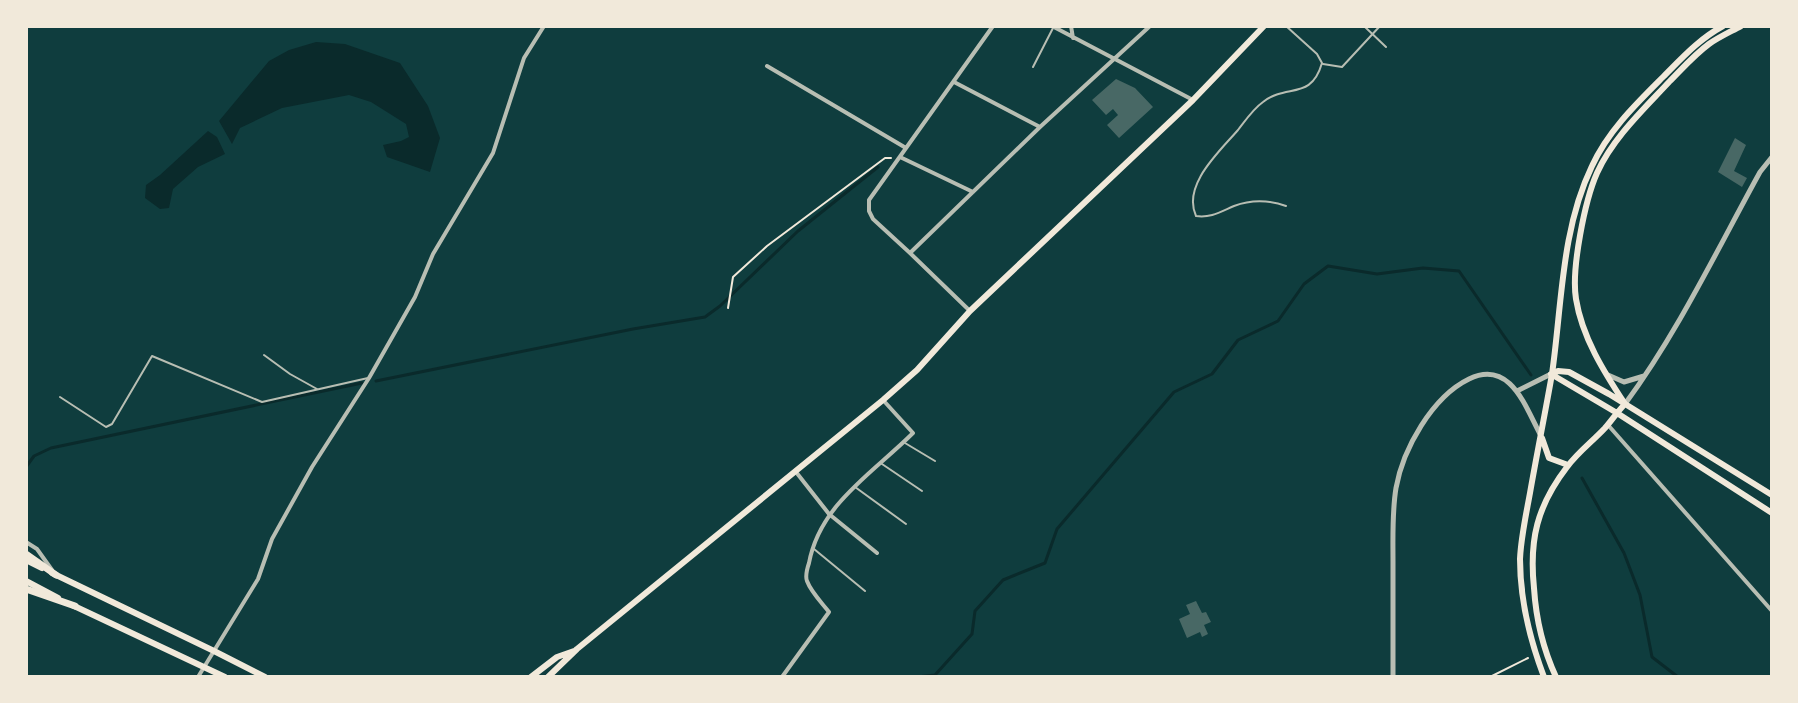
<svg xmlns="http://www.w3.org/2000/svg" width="1798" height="703" viewBox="0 0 1798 703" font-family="'Libre Baskerville',serif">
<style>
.water{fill:#0a2a2b}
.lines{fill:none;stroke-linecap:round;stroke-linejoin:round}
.stream{stroke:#0a2a2b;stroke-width:3}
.building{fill:#486865}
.path{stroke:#f1e9da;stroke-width:2}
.service{stroke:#b8beb3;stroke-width:2}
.minor{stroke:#b8beb3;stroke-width:4}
.tertiary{stroke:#b8beb3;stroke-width:5}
.secondary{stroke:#f1e9da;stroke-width:6}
.primary{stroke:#f1e9da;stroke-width:6}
.motorway{stroke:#f1e9da;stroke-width:7}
</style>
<rect width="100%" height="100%" fill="#0f3d3e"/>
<!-- water -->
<path class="water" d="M316,42L345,44L400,63L428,106L440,138L430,172L387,157L383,145L401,141L409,137L406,124L371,102L349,95L282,108L240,128L232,144L219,121L269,61L289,50Z
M208,131L217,137L225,154L198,167L173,189L169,208L160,209L145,198L146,185L160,175Z"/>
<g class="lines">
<!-- stream -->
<path class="stream" d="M376,381L633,329L705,317L720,306L798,231L878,167
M26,467L34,456L51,448L362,383
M1582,478L1624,553L1640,595L1652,657L1678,677
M917,677L935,675L972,634L975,611L1003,580L1045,563L1057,529L1174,392L1212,374L1238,340L1278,321L1304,284L1328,266L1377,274L1423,268L1459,271L1531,375"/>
</g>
<!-- building -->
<path class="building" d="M1116,79L1135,88L1153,107L1119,138L1107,125L1118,115L1113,109L1106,115L1092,100Z
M1735,138L1746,145L1734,171L1747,178L1742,187L1718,172Z
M1196,601L1202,613L1206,612L1211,622L1204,625L1208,634L1202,637L1200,632L1187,638L1179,619L1190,614L1186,605Z"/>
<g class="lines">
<!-- path -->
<path class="path" d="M728,308L733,277L767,246L885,158H891
M1490,677L1528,658"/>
<!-- service -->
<path class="service" d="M1364,26L1386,47
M1323,64L1342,67L1380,26
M1033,67L1053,28
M1286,206C1269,200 1250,200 1234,206C1220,212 1211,218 1196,216C1182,185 1219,152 1238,130C1245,121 1253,109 1263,102C1287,83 1311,101 1322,63L1317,54L1286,26
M264,355L290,374L317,389
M60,397L106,427L112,424L152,356L262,402L368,378
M905,443L935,461
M882,464L922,491
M855,487L906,524
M814,549L865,591"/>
<!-- minor -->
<path class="minor" d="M1052,26L1193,100
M1071,26L1073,38
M767,66L906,148
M954,82L1040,127
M900,157L973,192
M910,253L1040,127L1150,26
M970,311L910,253L873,219L869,211V200L993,26
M1608,425L1772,611
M796,472L829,514L877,553
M26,542L37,549L52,570
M198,677L258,579L272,539L312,467L369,378L415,297L433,254L493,153L524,58L544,26
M782,677L829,612C822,603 811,592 807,581C805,576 807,569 809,563C820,504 873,473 913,433L883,400"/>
<!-- tertiary -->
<path class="tertiary" d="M1608,375L1624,382L1644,376
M1517,391L1551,374
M1625,404C1678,332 1717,250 1760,172L1772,157
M1393,677C1393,638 1393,600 1393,561C1393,537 1392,512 1396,488C1403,449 1432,397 1469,379C1510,359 1525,406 1540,434"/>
<!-- secondary -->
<path class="secondary" d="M26,560L42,568
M52,573L214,651L265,677
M26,581L58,598
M72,605L225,677"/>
<!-- primary -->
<path class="primary" d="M1551,374L1617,413L1772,513
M1551,374L1558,371L1569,372L1609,394L1772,495
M1625,404C1604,372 1582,337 1576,299C1571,269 1585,200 1597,173C1613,138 1643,110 1669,82C1682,69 1694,55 1709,44C1719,37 1730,32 1741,26
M1542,438L1549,458L1568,465
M531,677L557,657L574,651
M548,677L577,649L883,400L917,370L970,311L1193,100L1264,26
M1544,677C1530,640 1520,599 1520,559C1521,537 1526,515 1530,493C1537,453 1545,414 1552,374C1562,305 1561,230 1592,166C1608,131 1636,104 1663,77C1682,58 1699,39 1723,26
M1556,677C1543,649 1536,619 1534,588C1529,540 1537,506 1567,467C1578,452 1593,441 1605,428C1612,420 1618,411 1625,404"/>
<!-- motorway -->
<path class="motorway" d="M26,554L56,575
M26,589L75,606"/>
</g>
<!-- border -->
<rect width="1798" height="703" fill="none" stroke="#f1e9da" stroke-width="56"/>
</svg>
